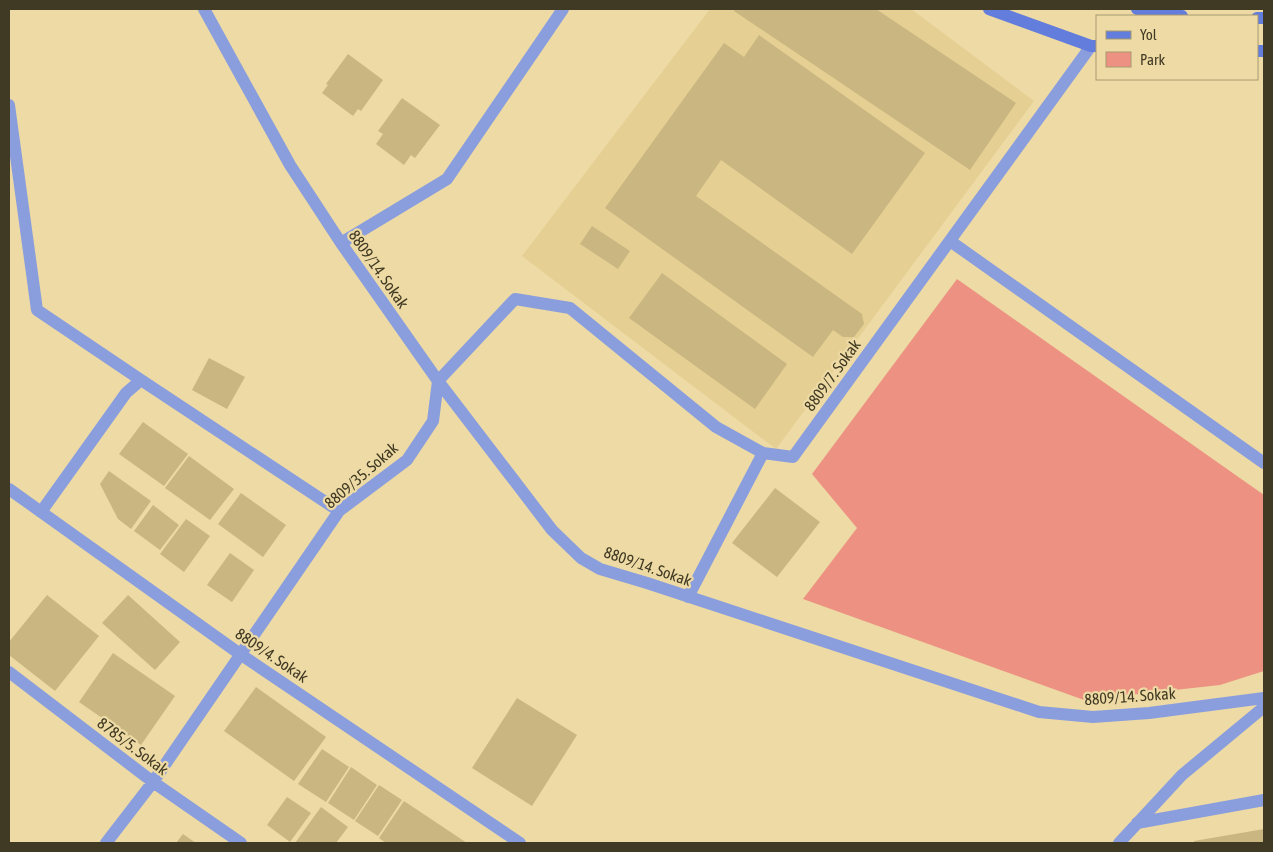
<svg xmlns="http://www.w3.org/2000/svg" width="1273" height="852" viewBox="0 0 1273 852" font-family="'Asap Condensed',sans-serif">
<style>
.built{fill:#e6cf93}
.green{fill:#ed9283}
.building{fill:#c9b681}
.lines{fill:none;stroke-linecap:round;stroke-linejoin:round}
.street{stroke:#8a9ede;stroke-width:12}
.secondary{stroke:#637ddc;stroke-width:12}
.labels{text-anchor:middle;stroke-width:4.5;stroke-linejoin:round;paint-order:stroke}
.street-label{font-size:16px;fill:#403923;stroke:#eddaa4}
</style>
<rect width="100%" height="100%" fill="#eddaa4"/>
<!-- built -->
<path class="built" d="M710,9H911L1034,101L776,449L522,256Z"/>
<!-- green -->
<path class="green" d="M957,279L1264,495V671L1220,685L1084,700L803,599L857,528L812,474Z"/>
<!-- building -->
<path class="building" d="M735,9H876L1016,103L970,170L734,11Z
M759,35L925,153L852,254L721,160L696,196L862,314L864,324L854,337H843L833,330L813,357L605,208L724,43L744,57Z
M348,54L383,80L361,111L358,109L353,116L322,93L328,85L326,84Z
M402,98L440,125L415,158L411,155L404,165L376,144L383,134L378,131Z
M592,226L630,251L618,269L580,244Z
M662,273L787,364L755,409L629,318Z
M209,358L245,377L227,409L192,390Z
M143,422L188,454L164,486L119,454Z
M189,456L234,489L210,520L165,488Z
M109,471L151,501L131,529L118,519L100,484Z
M775,488L820,522L777,577L732,543Z
M241,493L286,525L263,557L218,524Z
M153,505L179,525L160,550L134,531Z
M186,519L210,536L184,572L160,554Z
M230,553L254,570L232,602L207,585Z
M47,595L99,636L55,691L9,655V642Z
M128,595L180,642L155,670L102,623Z
M113,653L175,696L141,745L79,702Z
M256,687L326,737L294,781L224,731Z
M517,698L577,735L532,806L472,768Z
M322,749L349,767L326,802L298,784Z
M351,767L377,785L354,820L328,803Z
M379,785L402,800L378,836L355,821Z
M287,797L311,813L290,842L267,825Z
M404,801L467,843H386L379,838Z
M321,807L348,827L336,843H295Z
M1264,829V843H1194V841Z
M183,834L196,843H176Z"/>
<g class="lines">
<!-- street -->
<path class="street" d="M204,9L290,165L341,243L438,381L552,530L581,558L600,569L647,583L1039,712L1093,717L1149,713L1264,698
M9,105L37,310L141,380
M950,241L1264,463
M341,243L447,179L563,9
M9,489L240,654L520,843
M41,512L126,393L141,380L339,511
M688,597L763,453
M9,672L153,782L241,843
M1137,823L1264,800
M106,843L153,782L339,511L407,460L433,421L438,381L515,299L570,308L716,427L763,453L793,457L1091,46
M1119,843L1182,775L1264,707"/>
<!-- secondary -->
<path class="secondary" d="M989,9L1091,46H1097
M1137,9L1182,16
M1257,18H1264
M1257,51H1264"/>
</g>
<g class="labels">
<!-- street labels -->
<g class="street-label">
<text transform="translate(379 269) rotate(55)" y="6">8809/14. Sokak</text>
<text transform="translate(832 375) rotate(-54)" y="6">8809/7. Sokak</text>
<text transform="translate(361 475) rotate(-41)" y="6">8809/35. Sokak</text>
<text transform="translate(648 566) rotate(19)" y="6">8809/14. Sokak</text>
<text transform="translate(272 655) rotate(34)" y="6">8809/4. Sokak</text>
<text transform="translate(1130 696) rotate(-4)" y="6">8809/14. Sokak</text>
<text transform="translate(133 746) rotate(37)" y="6">8785/5. Sokak</text>
</g>
</g>
<!-- border -->
<rect width="1273" height="852" fill="none" stroke="#403923" stroke-width="20"/>
<!-- legend -->
<rect x="1096" y="15" width="162" height="65" fill="#eddaa4" stroke="#a89a70"/>
<rect x="1106" y="31" width="25" height="8" fill="#637ddc" stroke="#a89a70"/>
<text x="1140" y="40" font-size="15" fill="#403923">Yol</text>
<rect x="1106" y="52" width="25" height="15" fill="#ed9283" stroke="#a89a70"/>
<text x="1140" y="65" font-size="15" fill="#403923">Park</text>
</svg>
